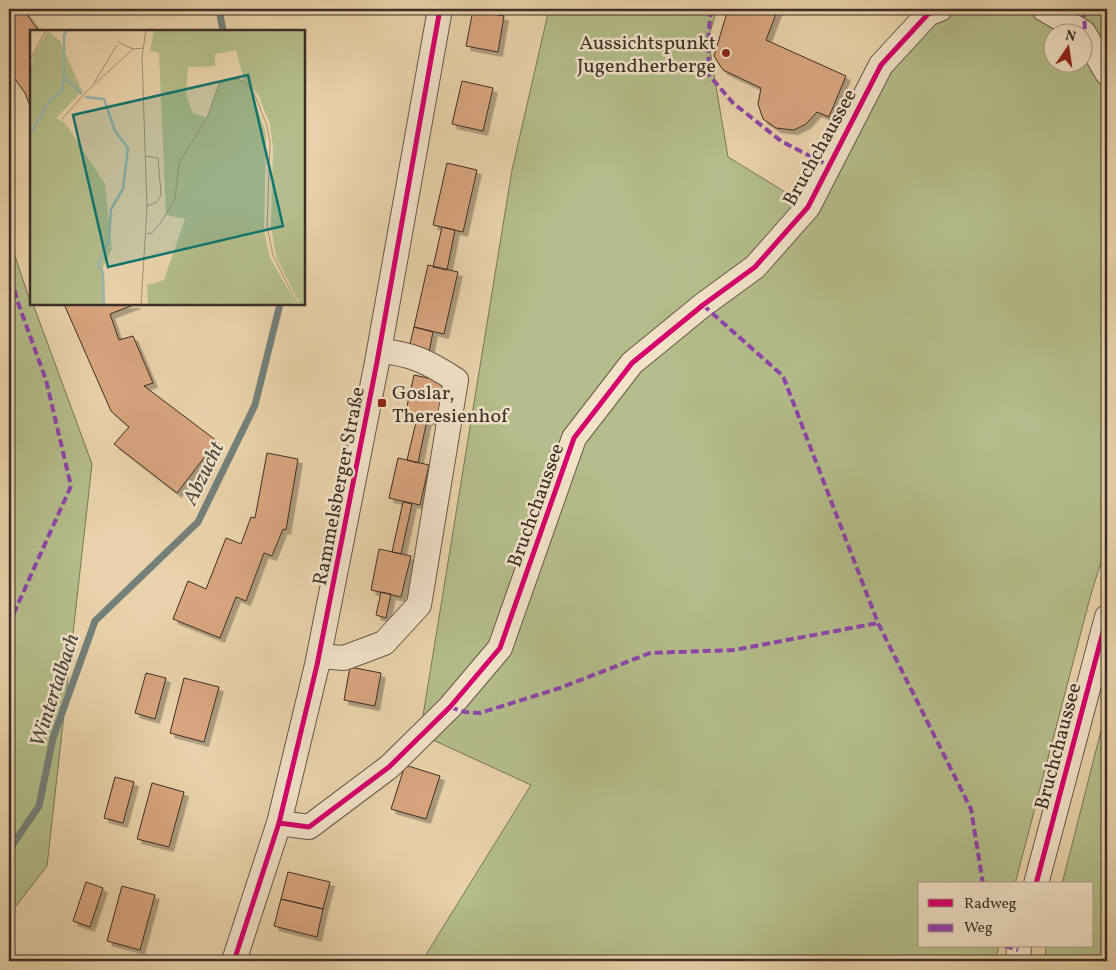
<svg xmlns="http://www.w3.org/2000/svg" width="1116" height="970" viewBox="0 0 1116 970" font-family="Vollkorn,serif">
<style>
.green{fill:#b4bd8b;stroke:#78765a}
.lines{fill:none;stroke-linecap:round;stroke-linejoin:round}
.stream{stroke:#74807a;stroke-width:7}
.building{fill:#d8a57e;stroke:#3c2e28;filter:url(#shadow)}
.minor-casing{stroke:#675749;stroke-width:26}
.minor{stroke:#f1e2c8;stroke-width:24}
.quiet{stroke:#8e44ad;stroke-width:4;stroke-dasharray:8 4;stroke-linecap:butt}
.cycleway-casing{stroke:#f1e2c8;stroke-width:8}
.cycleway{stroke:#d6006c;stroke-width:5}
.poi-dot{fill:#8f2418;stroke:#f1e2c8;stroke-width:2}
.labels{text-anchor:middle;stroke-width:5;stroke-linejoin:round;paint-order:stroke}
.poi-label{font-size:20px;fill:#3c2e28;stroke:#f1e2c8;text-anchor:end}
.street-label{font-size:20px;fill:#3c2e28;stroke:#f1e2c8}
.water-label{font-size:21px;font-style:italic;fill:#4f4943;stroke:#f1e2c8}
.inset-river{fill:none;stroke:#99b6b0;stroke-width:2.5}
.inset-road{fill:none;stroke:#a49077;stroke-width:1}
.view{fill:#0f766e;fill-opacity:0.15;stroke:#0f766e;stroke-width:2.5}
.inset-edge{fill:none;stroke:#3c2e28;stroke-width:2.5}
</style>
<defs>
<filter id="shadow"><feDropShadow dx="4.5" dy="4.5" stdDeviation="0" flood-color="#0004"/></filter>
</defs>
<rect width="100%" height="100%" fill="#e9d2ab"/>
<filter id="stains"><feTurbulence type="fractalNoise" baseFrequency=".004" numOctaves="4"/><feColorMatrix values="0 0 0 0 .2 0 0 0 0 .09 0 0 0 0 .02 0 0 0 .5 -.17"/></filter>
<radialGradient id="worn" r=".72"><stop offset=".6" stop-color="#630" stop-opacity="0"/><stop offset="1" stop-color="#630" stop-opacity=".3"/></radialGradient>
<!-- green -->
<path class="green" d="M549,9H717L708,39L728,157L808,206L881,65L940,9H1044L1083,32H1054V62H1084V9H1107V543L1091,594L1015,884H920V946H999L995,961H422L531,785L420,734L512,170Z
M9,238L31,304H33L92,464L47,866L9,915Z
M1107,707V961H1045L1046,946H1092V884H1062Z"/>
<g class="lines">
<!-- stream -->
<path class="stream" d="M219,9L223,31
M9,850L39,806L53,738L95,621L198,522L255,405L280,304"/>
</g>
<!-- building -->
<path class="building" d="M9,9H23L39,31H31V108L25,93L9,71Z
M728,9H778L766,40L846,76L829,117L817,112L806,124L794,130L776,128L763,119L758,104L761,88L723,70L714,56Z
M473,10L504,16L498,52L466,46Z
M462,81L493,88L483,131L452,124Z
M447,163L477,170L463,232L433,225Z
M442,227L455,230L447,270L433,267Z
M428,265L458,272L444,334L414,327Z
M64,304H136L110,314L119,340L133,336L153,383L144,386L217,441L177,493L114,444L129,427L111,411Z
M414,327L433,332L429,352L409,348Z
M414,375L445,382L436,422L405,415Z
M417,418L427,420L418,463L407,460Z
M267,453L298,459L286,530L283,529L272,556L264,553L246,601L236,597L220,638L173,619L188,581L206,589L226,538L241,544L251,517L255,518Z
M398,458L429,465L420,505L389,498Z
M403,502L412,504L401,554L392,552Z
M379,549L411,556L401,597L371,590Z
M381,592L391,594L386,618L376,615Z
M350,667L381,673L375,706L344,700Z
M146,673L166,678L155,719L135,713Z
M184,678L219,687L204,742L170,733Z
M405,765L440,776L426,819L391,809Z
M115,777L134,782L123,823L104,818Z
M152,783L184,792L169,847L137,839Z
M288,872L330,882L323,909L281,899Z
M86,882L103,888L90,927L73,921Z
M122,886L155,895L140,950L107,941Z
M281,899L323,909L317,937L274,926Z"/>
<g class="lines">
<defs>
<path id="minor" d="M1044,9L1083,32
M1084,33L1107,73
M319,656L344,658L384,643L419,605L456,380C430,363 411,353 379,351
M279,823L309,827L389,767L450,707L500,648L574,438L632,363L703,305L755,267L808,207L881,65L928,14L940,9
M1036,884L1107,617
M234,961L279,823L317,665L377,362L440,9
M1018,961L1019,946"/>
</defs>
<!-- minor casing -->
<use href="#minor" class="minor-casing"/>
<!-- minor -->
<use href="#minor" class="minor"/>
<!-- quiet -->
<path class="quiet" d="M711,9L708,40L709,75L733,103L781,141L829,166
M1084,9L1085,34
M9,267L17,300L46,380L71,486L9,624
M703,305L783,376L878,623L971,809L983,884
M450,707L465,712L480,713L560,688L650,653L734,650L878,623
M1005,946L1018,950"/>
<defs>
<path id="cycleway" d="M279,823L309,827L389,767L450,707L500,648L574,438L632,363L703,305L755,267L808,207L881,65L928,14L940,9
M1036,884L1107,617
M234,961L279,823L317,665L377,362L440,9"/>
</defs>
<!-- cycleway casing -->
<use href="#cycleway" class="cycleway-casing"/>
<!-- cycleway -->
<use href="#cycleway" class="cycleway"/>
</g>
<!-- markers -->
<g class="poi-dot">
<circle cx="726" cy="53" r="5"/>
<rect x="377" y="398" width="10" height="10" rx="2.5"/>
</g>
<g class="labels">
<!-- poi labels -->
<g class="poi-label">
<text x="716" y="49">Aussichtspunkt<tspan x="716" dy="23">Jugendherberge</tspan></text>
<text x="392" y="399" text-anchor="start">Goslar,<tspan x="392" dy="23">Theresienhof</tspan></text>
</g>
<!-- street labels -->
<g class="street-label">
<text transform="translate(819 147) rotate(-61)" y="7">Bruchchaussee</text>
<text transform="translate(338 486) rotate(-79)" y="7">Rammelsberger Straße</text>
<text transform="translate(535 505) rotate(-70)" y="7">Bruchchaussee</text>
<text transform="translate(1057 746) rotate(-75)" y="7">Bruchchaussee</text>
</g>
<!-- water labels -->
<g class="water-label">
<text transform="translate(203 473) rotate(-64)" y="7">Abzucht</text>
<text transform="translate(54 690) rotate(-72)" y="7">Wintertalbach</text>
</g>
</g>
<!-- overview -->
<g transform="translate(30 30)">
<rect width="275" height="275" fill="#e9d2ab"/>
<path d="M124,0H275V275H270L246,226L241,196L243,119L240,94L228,64L220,57L236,104L234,200L240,228L267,275H118L117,255L134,250L155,189L136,185L129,23L120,21ZM206,20L214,51L196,49L189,54L177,88L163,83L156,66L158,37L185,36V24ZM18,1L30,11L52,61L26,88L35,93L75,154L82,219L73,237L74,275H0V42L4,24Z" fill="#b4bd8b" fill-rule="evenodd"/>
<path class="inset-river" d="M39,0L34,4V46L52,64M55,67L74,69L85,101L98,118L93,159L81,179L79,210L68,235L73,243L74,275M0,105L19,71L32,60L34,47"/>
<path class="inset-road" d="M88,12L103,19M0,30L16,0M64,53L87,15M32,89L56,62L103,19L113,18M115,126L128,128L131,165L127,172L117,176M117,204L122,203L132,191L145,168L149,133L177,88L189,54L201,48L214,51L224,63L237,96L240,113L237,197L243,225L268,275M111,275L117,178L112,27L116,0"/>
<path class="view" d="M218,45L253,196L78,237L43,85Z"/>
<rect width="275" height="275" class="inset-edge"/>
</g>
<!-- margin -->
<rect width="1116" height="970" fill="none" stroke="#e9d2ab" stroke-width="30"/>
<rect x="10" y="10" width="1096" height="950" fill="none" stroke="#3c2e28" stroke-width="2.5"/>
<rect x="15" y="15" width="1086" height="940" fill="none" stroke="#3c2e28"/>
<!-- legend -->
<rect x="918" y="882" width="175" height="65" fill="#f1e2c8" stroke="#a99a88"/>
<rect x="928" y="899" width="25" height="8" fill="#d6006c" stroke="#a99a88"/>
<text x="964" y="908" font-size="15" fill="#3c2e28">Radweg</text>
<rect x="928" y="924" width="25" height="8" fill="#8e44ad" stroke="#a99a88"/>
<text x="964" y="932" font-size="15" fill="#3c2e28">Weg</text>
<!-- north arrow -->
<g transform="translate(1068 48) rotate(13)"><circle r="24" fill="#f1e2c8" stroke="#a99a88"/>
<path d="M0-4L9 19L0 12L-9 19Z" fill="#8f2418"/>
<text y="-8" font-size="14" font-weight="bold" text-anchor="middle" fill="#3c2e28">N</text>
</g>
<rect width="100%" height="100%" filter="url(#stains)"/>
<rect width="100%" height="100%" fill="url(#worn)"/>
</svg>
